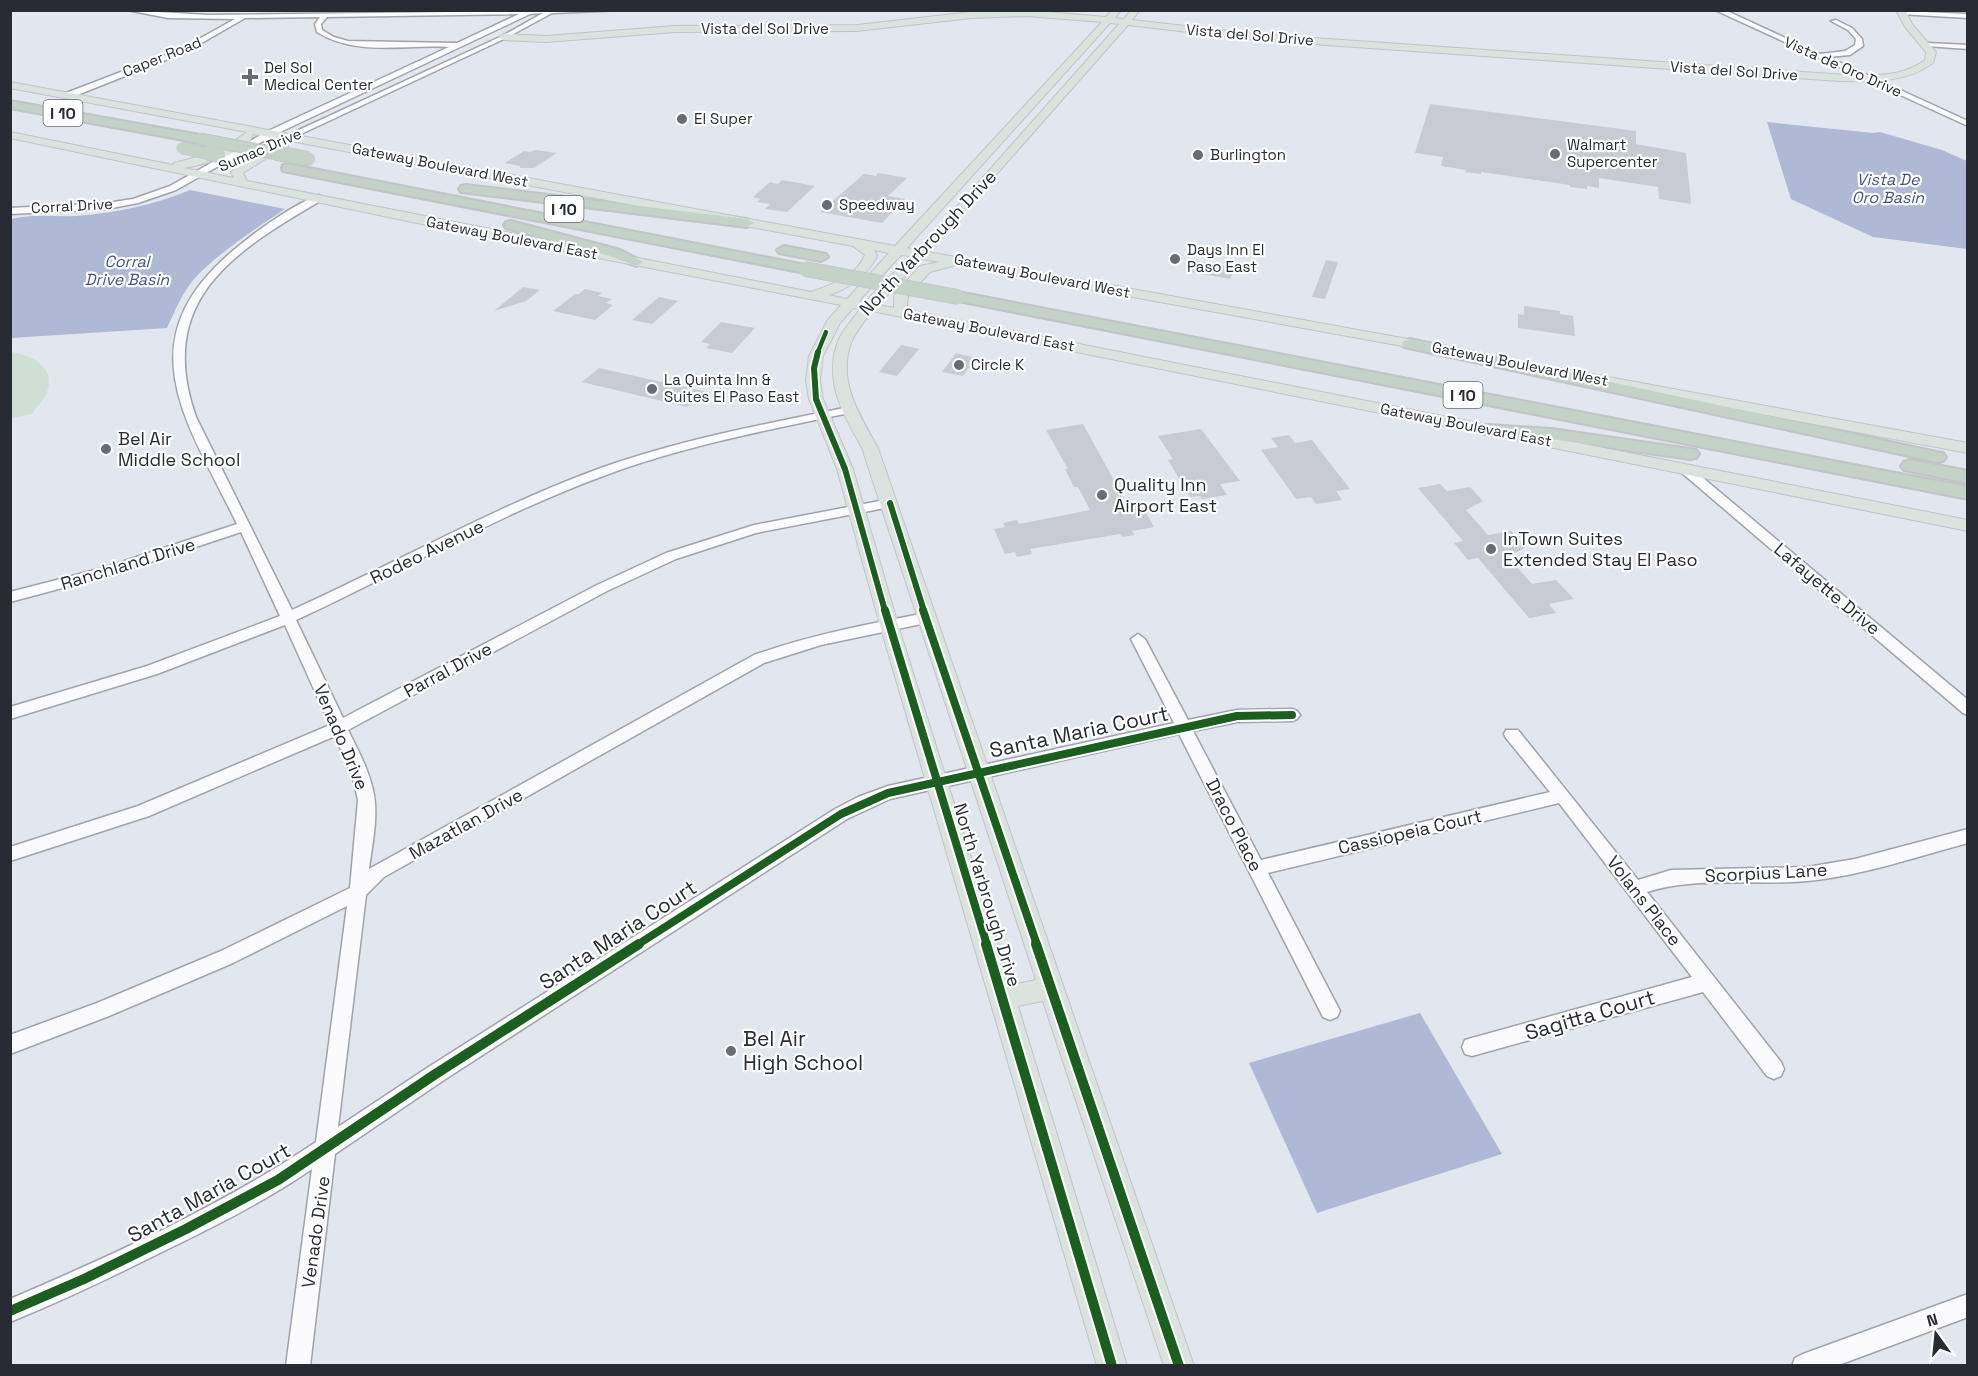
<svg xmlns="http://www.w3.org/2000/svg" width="1978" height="1376" viewBox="0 0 1978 1376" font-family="'Space Grotesk',sans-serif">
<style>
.green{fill:#cde0d3}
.water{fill:#afb9d6}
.building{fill:#c8cbd2}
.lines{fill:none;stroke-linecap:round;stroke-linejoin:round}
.minor-casing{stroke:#a0a3aa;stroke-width:3}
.major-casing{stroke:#c2c4c8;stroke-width:2}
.highway-casing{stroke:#c2c4c8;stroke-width:4}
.minor{fill:#fbfbfd;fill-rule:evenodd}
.major{fill:#dae3dd;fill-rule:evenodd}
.highway{fill:#c4d2c8;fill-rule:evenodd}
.highway-bridge-far1-casing{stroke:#c2c4c8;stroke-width:13;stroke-linecap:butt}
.highway-bridge-casing{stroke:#c2c4c8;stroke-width:16;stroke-linecap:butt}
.highway-bridge-far1{stroke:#c4d2c8;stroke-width:11}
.highway-bridge{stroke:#c4d2c8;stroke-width:14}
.cycleway-far3-casing{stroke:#fff;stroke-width:7}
.cycleway-far2-casing{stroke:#fff;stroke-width:9}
.cycleway-far1-casing{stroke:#fff;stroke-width:12}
.cycleway-casing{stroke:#fff;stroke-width:14}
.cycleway-far3{stroke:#1b5e20;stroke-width:4.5}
.cycleway-far2{stroke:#1b5e20;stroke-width:6}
.cycleway-far1{stroke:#1b5e20;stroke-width:8}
.cycleway{stroke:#1b5e20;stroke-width:10}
.poi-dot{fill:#696c74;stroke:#fff;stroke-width:2}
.labels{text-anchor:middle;stroke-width:4.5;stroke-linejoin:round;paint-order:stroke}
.far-street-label{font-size:15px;fill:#282b32;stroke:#fff}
.far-poi-label{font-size:15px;fill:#282b32;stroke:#fff;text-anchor:start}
.shield{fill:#fff;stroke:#686b70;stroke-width:1.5}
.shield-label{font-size:16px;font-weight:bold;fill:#282b32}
.far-water-label{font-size:16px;font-style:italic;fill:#435286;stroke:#fff}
.street-label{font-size:18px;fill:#282b32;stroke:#fff}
.poi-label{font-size:18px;fill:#282b32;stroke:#fff;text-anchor:start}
.near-street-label{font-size:21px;fill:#282b32;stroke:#fff}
.near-poi-label{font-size:21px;fill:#282b32;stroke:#fff;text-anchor:start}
</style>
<rect width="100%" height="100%" fill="#e2e6ef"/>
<!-- green -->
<path class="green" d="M11,352C33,355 58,369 46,394C42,402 36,407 32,414L11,418Z"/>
<!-- water -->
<path class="water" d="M1767,122L1873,133L1880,132L1942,150L1967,161V249L1873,237L1791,199Z
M190,190L285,209C255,229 222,250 197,276C183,290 175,311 167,328L11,338V219C32,214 54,217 76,216C114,213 155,205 190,190Z
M1420,1013L1502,1154L1317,1213L1249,1063Z"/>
<!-- building -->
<path class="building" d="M1430,104L1636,131V144L1686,153L1691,204L1659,199L1658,187L1599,178V188L1587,186V189L1570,187V185L1481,172V174L1465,172L1466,170L1441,166L1443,157L1415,153Z
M535,150L557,153L534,168H520V166L505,163L524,151L530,152Z
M878,173L907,178L888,196L905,199L882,223L820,212L864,174L876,176Z
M782,180L815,186L787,212L765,209L770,204L757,202L760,199L753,197L770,182L778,184Z
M1326,260L1338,262L1325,299L1312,297Z
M1197,261L1236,268L1230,279L1191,272Z
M523,287L540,290L526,301L494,311Z
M585,289L602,293L598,296L612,299L606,303L613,305L595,320L553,311L575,294H579Z
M659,297L678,301L652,324L632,320Z
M1524,306L1560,311V314L1573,316L1575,336L1518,328V314L1524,315Z
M721,322L755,328L732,353L706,348L710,344L701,342Z
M901,345L919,349L897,376L879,372Z
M956,353L976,358L963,376L942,372Z
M599,368L707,392L695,405L691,404L687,407L582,382Z
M1083,424L1127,504L1140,502L1154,527L1132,531L1135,535L1122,537L1120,534L1030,549L1032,554L1017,557L1015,552L1005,554L994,529L1005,527L1003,523L1017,520L1019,524L1090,510L1078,487H1074L1065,469H1068L1046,430Z
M1201,429L1240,481L1220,484L1227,495L1202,499L1200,496L1190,497L1168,460L1173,459L1158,436Z
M1289,435L1295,443L1312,440L1350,489L1336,491L1342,500L1316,504L1311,497L1296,499L1261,450L1278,447L1271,438Z
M1440,484L1447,491L1470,487L1483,501L1466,510L1488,535L1511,531L1526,547L1508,557L1532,584L1556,580L1574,599L1549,604L1556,613L1529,618L1478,558L1468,560L1454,543L1463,541L1418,488Z"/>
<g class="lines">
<defs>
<path id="minor" d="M127,10L208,15L623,10L552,13L506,38L254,156L247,154L502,36L543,13L530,14L274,135L176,190L138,203L107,209L10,214V208L107,203L133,199L170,186L268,131L449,47C404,44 357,57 317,32L315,24L320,17L245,18L186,52L72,97H66V93L181,49L235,19L168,18ZM519,14L457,43L348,41L334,37L322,30L321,24L327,17Z
M1715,10H1725L1820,54L1845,51L1855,45L1856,39L1848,30L1831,21L1836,20L1852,28L1862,39L1863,46L1850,55L1828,57L1968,121V126Z
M1901,11L1968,14V18L1899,14Z
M1928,43L1968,45V49L1926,46Z
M319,195L323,198L322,200C233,252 155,300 196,417L292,610C394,564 492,508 598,469C679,440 764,424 849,407L855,410L849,413C767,430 684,446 606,475C499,514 400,572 296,620L343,718L597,585L666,553L754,525L890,499L896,503L890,507L756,533L676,559L607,591L348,730C358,750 370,772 374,795C378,819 372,845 369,869L754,655C810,635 868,624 926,613L933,618L926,623L821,645L764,663L384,877L366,895L338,1127L427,1068L835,809L858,797L888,786L1174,723L1131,639L1138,634L1145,639L1188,720L1237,710L1292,709L1297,711L1300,715L1297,719L1292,721L1237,722L1193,731L1261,860L1550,792L1506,738L1504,734L1506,730H1518L1638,880L1671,870L1807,867L1855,859L1968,829V843C1915,857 1861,876 1807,881C1754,886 1699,876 1647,892L1781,1062L1784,1069L1781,1076L1774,1079L1767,1076L1703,992L1472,1056L1465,1054L1462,1047L1465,1040L1472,1038L1692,977L1559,803L1268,873L1340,1011L1337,1017L1330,1020L1323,1017L1179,734L890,799L847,819L441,1082L335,1154L310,1366H286L312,1169C267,1200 217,1225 168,1249C116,1275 64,1300 10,1322V1299C115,1254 221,1206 316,1142L347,906L233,963L109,1016L10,1054V1035L97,1003L221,951L350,888L358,800L353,778L335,736L149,816L10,861V847L138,806L330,725L285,625L157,674L10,719V707L147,666L280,616L241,532L111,575L10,602V592L103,568L237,524C187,421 124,341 235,249C255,232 294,204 319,195Z
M1686,466L1690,467L1968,700V715L1963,713L1682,473L1680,470L1682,467Z
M1968,1294V1317L1836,1366H1792L1795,1358L1803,1354Z"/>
<path id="major" d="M1024,10L1106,17L1112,10H1121L1115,18L1124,19L1131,10H1140L1132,20L1257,34L1861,76C1885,75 1906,74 1925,60L1926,52L1905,27L1896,10H1905L1912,24L1936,52L1933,63C1906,83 1872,82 1840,81L1257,40L1128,25L928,252L1430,343L1437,347L1435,350L1430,351L956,265L930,272L908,296L907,306L917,312L1968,520V531L872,311C865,321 855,332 851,343C837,381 860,416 878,448L1194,1366H1164L1043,1001L1018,1006L1127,1366H1097L880,625L837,469L809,399L806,380L809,356L827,321L841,305L412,222L10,138V132L173,165L174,163C202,156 223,150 247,132L10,88V82L895,246L1102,22L1027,16L971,18L857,31L675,32L546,42L504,40L499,37L504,34L546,36L675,26L857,25L971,12ZM1110,23L1119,24L936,230L916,250L907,248ZM253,134L853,246L865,255C855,278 832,284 811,292L247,181L243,173L278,151L288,148V144C269,141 248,160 233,170L231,172L234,178L184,168C203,165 248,153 253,134ZM874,250L889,253L847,299L829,295C850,289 864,276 876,259L877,255ZM901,255L910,256L865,302L859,301ZM922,259L939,262L920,266L894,295V308L878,305ZM853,308L860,309C853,320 840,332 837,344C824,383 844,415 862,448L1036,980L1011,985L898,625L853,469L823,399L820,380L823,356L840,323Z
M1559,368L1968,443V453L1554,375L1552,372L1554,369Z"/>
<path id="highway" d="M10,101L200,135L206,139L200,143L10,108Z
M288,164L805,265L812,269L805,273L283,171L282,168L283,165Z
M466,185L747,219L754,223L747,227L461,192L459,189L461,186Z
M511,221L620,250L643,262L636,266L610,256L506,228L504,225L506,222Z
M784,246L826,254L828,257L821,261L779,253L777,250Z
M958,292L1968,487V499L953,300L950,297L953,294Z
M1410,339L1937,452L1943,453L1946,457L1943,461L1937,462L1404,347L1402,344L1404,341Z
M1489,425L1551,429L1690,449L1696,450L1699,454L1696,458L1690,459L1551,439L1483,434L1480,430L1483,426Z
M1910,460L1968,471V483L1904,470L1901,466L1904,462Z"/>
</defs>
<!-- minor casing -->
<use href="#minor" class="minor-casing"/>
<!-- major casing -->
<use href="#major" class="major-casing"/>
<!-- highway casing -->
<use href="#highway" class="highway-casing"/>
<!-- minor -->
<use href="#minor" class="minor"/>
<!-- major -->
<use href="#major" class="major"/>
<!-- highway -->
<use href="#highway" class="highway"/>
<defs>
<path id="highway-bridge-far1" d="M200,139L284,155
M182,148L216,155"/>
<path id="highway-bridge" d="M208,153L218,155
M276,153L308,159
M805,269L958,297"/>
</defs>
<!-- highway-bridge-far1 casing -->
<use href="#highway-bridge-far1" class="highway-bridge-far1-casing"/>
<!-- highway-bridge casing -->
<use href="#highway-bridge" class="highway-bridge-casing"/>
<!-- highway-bridge-far1 -->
<use href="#highway-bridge-far1" class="highway-bridge-far1"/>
<!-- highway-bridge -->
<use href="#highway-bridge" class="highway-bridge"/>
<defs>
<path id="cycleway-far3" d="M817,354L826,332"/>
<path id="cycleway-far2" d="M818,352L814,368L816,399L845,469L885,611
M890,503L924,611"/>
<path id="cycleway-far1" d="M885,610L987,945
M923,610L1037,945
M637,945L841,814L888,793L1237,716L1292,715"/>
<path id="cycleway" d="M986,944L1112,1366
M1036,944L1179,1366
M10,1311L84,1279L186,1229L278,1180L434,1075L639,944"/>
</defs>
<!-- cycleway-far3 casing -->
<use href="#cycleway-far3" class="cycleway-far3-casing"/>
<!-- cycleway-far2 casing -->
<use href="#cycleway-far2" class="cycleway-far2-casing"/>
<!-- cycleway-far1 casing -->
<use href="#cycleway-far1" class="cycleway-far1-casing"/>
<!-- cycleway casing -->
<use href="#cycleway" class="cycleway-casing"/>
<!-- cycleway-far3 -->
<use href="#cycleway-far3" class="cycleway-far3"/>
<!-- cycleway-far2 -->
<use href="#cycleway-far2" class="cycleway-far2"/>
<!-- cycleway-far1 -->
<use href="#cycleway-far1" class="cycleway-far1"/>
<!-- cycleway -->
<use href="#cycleway" class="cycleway"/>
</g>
<!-- markers -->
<g class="poi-dot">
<path d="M247 68h6v6h6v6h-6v6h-6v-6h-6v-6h6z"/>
<circle cx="682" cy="119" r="6"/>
<circle cx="1555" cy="154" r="6"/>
<circle cx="1198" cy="155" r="6"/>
<circle cx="827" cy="205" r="6"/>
<circle cx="1175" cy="259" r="6"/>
<circle cx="959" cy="365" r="6"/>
<circle cx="652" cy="389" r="6"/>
<circle cx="106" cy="449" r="6"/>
<circle cx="1102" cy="495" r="6"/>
<circle cx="1491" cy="549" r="6"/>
<circle cx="731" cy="1051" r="6"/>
</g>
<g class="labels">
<!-- far-street labels -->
<g class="far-street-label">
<text x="765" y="34">Vista del Sol Drive</text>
<text transform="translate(1250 35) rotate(5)" y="5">Vista del Sol Drive</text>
<text transform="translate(162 57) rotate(-22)" y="5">Caper Road</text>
<text transform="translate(1843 67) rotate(24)" y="5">Vista de Oro Drive</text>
<text transform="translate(1734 71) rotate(4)" y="5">Vista del Sol Drive</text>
<text transform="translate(260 150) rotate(-23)" y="5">Sumac Drive</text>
<text transform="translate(440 165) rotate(11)" y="5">Gateway Boulevard West</text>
<text transform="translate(72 206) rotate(-3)" y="5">Corral Drive</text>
<text transform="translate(512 238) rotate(11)" y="5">Gateway Boulevard East</text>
<text transform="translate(1042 276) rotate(11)" y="5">Gateway Boulevard West</text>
<text transform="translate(989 330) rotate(11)" y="5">Gateway Boulevard East</text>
<text transform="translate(1520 364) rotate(11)" y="5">Gateway Boulevard West</text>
<text transform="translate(1466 425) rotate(11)" y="5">Gateway Boulevard East</text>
</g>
<!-- far-poi labels -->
<g class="far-poi-label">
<text x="264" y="73">Del Sol<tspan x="264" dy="17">Medical Center</tspan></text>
<text x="694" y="124">El Super</text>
<text x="1567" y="150">Walmart<tspan x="1567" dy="17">Supercenter</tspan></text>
<text x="1210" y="160">Burlington</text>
<text x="839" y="210">Speedway</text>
<text x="1187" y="255">Days Inn El<tspan x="1187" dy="17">Paso East</tspan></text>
<text x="971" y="370">Circle K</text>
<text x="664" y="385">La Quinta Inn &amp;<tspan x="664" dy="17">Suites El Paso East</tspan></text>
</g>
<!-- shield labels -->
<g class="shield">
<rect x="43.5" y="100" width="39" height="26" rx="4.5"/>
<rect x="544.5" y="196" width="39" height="26" rx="4.5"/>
<rect x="1443.5" y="382" width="39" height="26" rx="4.5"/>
</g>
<g class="shield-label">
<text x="63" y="119">I 10</text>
<text x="564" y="215">I 10</text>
<text x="1463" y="401">I 10</text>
</g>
<!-- far-water labels -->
<g class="far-water-label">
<text x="1888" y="185">Vista De<tspan x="1888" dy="18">Oro Basin</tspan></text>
<text x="127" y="267">Corral<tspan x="127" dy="18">Drive Basin</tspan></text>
</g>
<!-- street labels -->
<g class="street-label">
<text transform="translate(928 243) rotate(-47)" y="6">North Yarbrough Drive</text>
<text transform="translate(427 552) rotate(-26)" y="6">Rodeo Avenue</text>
<text transform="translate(128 564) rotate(-17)" y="6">Ranchland Drive</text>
<text transform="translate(1827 589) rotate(40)" y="6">Lafayette Drive</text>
<text transform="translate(448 670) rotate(-28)" y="6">Parral Drive</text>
<text transform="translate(341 737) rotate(67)" y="6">Venado Drive</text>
<text transform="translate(466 824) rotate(-29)" y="6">Mazatlan Drive</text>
<text transform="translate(1234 825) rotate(63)" y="6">Draco Place</text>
<text transform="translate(1410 832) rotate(-13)" y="6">Cassiopeia Court</text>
<text transform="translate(1766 873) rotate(-3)" y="6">Scorpius Lane</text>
<text transform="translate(987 895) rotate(73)" y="6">North Yarbrough Drive</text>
<text transform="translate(1644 901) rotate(52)" y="6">Volans Place</text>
<text transform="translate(316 1232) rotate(-82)" y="6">Venado Drive</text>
</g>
<!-- poi labels -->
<g class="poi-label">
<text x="118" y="445">Bel Air<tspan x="118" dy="21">Middle School</tspan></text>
<text x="1114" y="491">Quality Inn<tspan x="1114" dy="21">Airport East</tspan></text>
<text x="1503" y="545">InTown Suites<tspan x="1503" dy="21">Extended Stay El Paso</tspan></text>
</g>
<!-- near-street labels -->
<g class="near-street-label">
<text transform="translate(1079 732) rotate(-12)" y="7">Santa Maria Court</text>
<text transform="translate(618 935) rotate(-33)" y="7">Santa Maria Court</text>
<text transform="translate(1590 1015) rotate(-16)" y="7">Sagitta Court</text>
<text transform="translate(209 1193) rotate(-29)" y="7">Santa Maria Court</text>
</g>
<!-- near-poi labels -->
<g class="near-poi-label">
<text x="743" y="1046">Bel Air<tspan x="743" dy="24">High School</tspan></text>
</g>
</g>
<!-- border -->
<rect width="1978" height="1376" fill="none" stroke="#282b32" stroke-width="24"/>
<!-- north arrow -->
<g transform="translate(1936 1334) rotate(345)" stroke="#ffffff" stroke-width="4.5" paint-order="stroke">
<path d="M0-4.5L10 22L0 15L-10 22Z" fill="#282b32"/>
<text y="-9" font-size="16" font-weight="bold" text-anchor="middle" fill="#282b32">N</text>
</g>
</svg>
